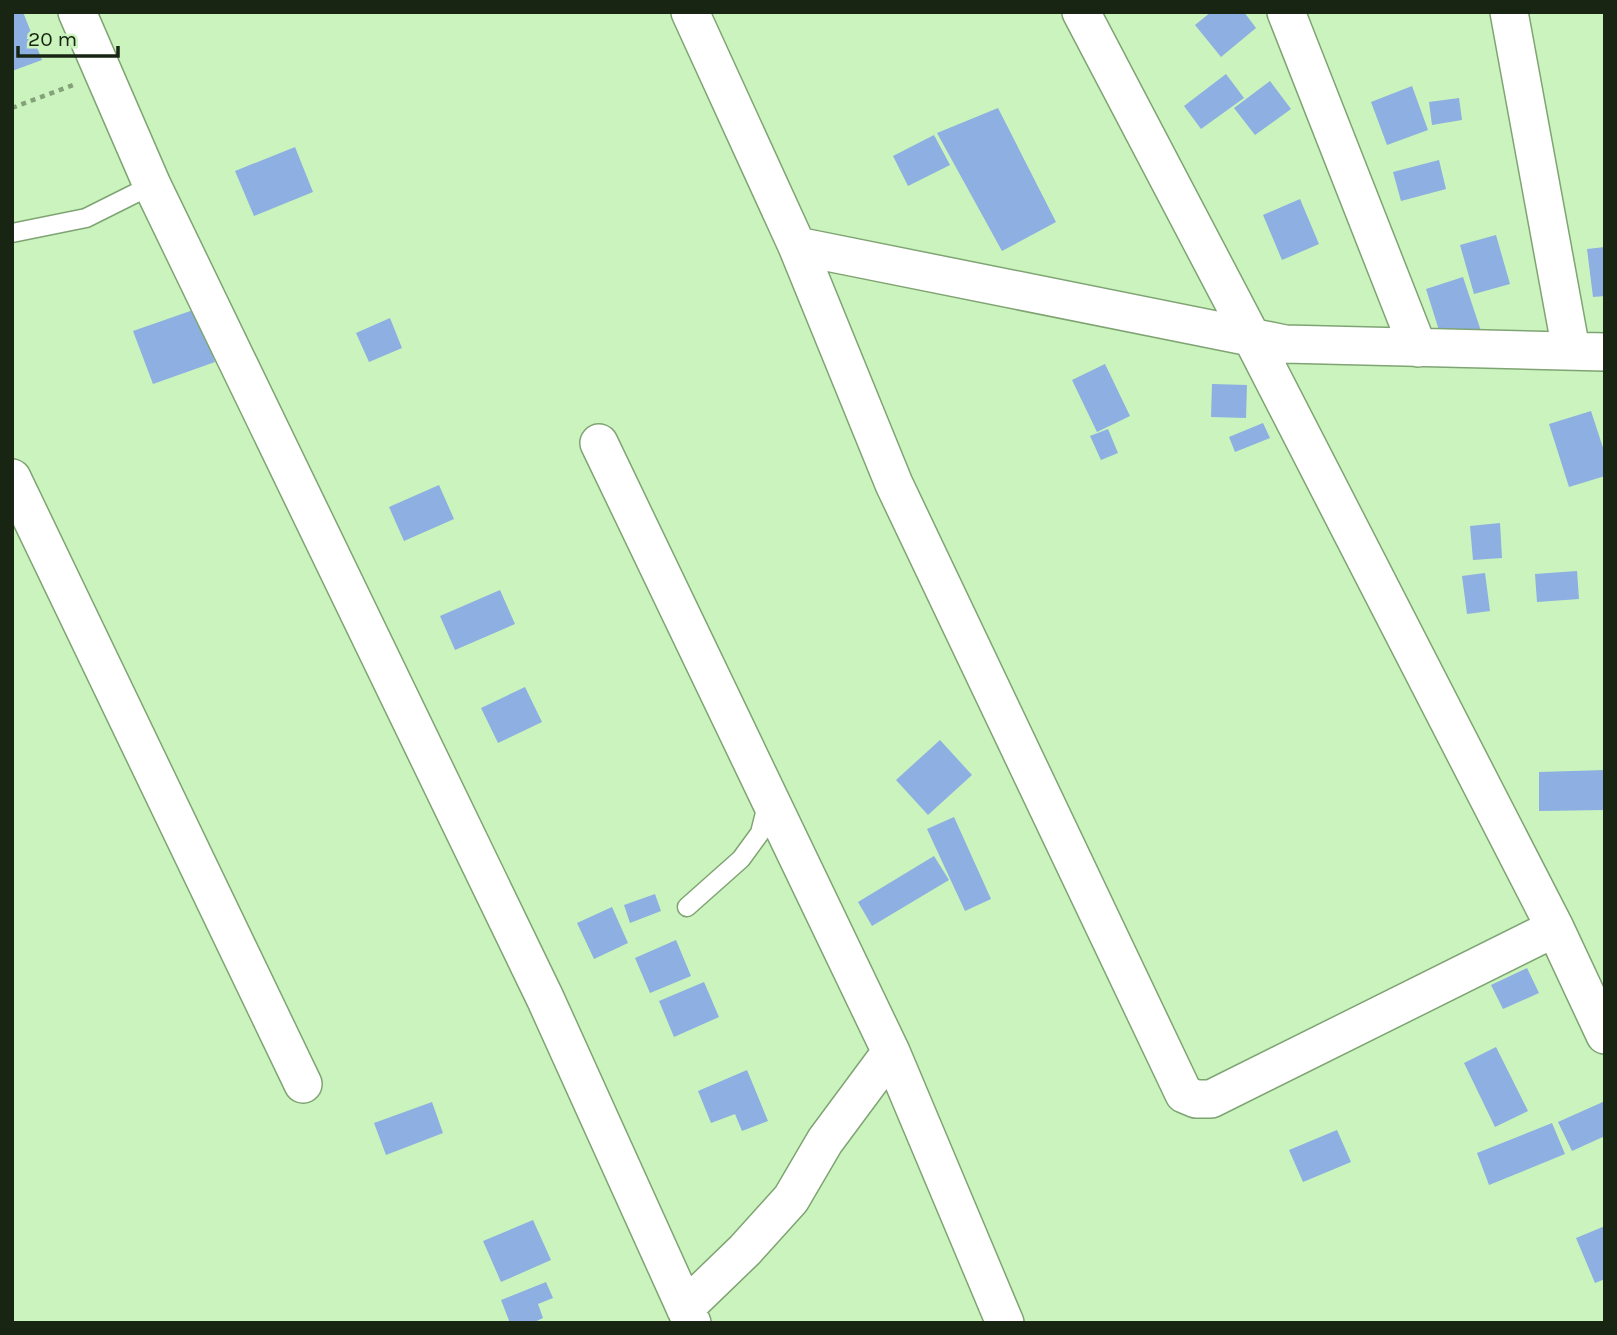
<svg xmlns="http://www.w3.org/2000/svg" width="1617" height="1335" viewBox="0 0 1617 1335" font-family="Karla,sans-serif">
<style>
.building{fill:#8dafe1}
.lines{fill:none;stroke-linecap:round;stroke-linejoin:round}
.lane-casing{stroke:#7fa473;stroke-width:21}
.street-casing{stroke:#7fa473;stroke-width:40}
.path{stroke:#84a17a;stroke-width:4.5;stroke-dasharray:5 5;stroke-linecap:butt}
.lane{stroke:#fff;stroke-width:18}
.street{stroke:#fff;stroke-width:37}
</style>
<rect width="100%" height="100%" fill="#cbf3be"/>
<!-- building -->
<path class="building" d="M12,12H23L42,60L12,71Z
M1211,12H1244L1256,28L1221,57L1195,25Z
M1226,74L1244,98L1201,129L1184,106Z
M1270,81L1291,109L1255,135L1234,108Z
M1412,86L1428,130L1387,145L1371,102Z
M1459,98L1462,120L1432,125L1429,102Z
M998,108L1056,222L1002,251L937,133Z
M934,135L950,165L908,186L893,156Z
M295,147L313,192L254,216L235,171Z
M1439,160L1446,189L1401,201L1393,172Z
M1300,199L1319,244L1282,260L1263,215Z
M1496,235L1510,284L1474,294L1460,245Z
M1605,247V296L1593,297L1587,249Z
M1463,277L1481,331L1443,343L1426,289Z
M196,309L215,362L153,384L133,331Z
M390,318L402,348L369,362L356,333Z
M1105,364L1130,416L1097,432L1072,380Z
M1212,384L1247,385L1246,418L1211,417Z
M1591,411L1605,454V476L1569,487L1549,424Z
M1263,423L1270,438L1235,452L1229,437Z
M1108,429L1118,453L1101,460L1090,436Z
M439,485L454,519L404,541L389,507Z
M1500,523L1502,558L1473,560L1470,526Z
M1577,571L1579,599L1537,602L1535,574Z
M1485,573L1490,611L1467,614L1462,576Z
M500,590L515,624L455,650L440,616Z
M525,687L542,722L498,743L481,708Z
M940,740L972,775L928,815L896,780Z
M1605,770V810L1539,811V772Z
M954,817L991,899L965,911L927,829Z
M934,856L949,880L872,926L858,902Z
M655,894L661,911L630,923L624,905Z
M612,907L628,943L594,959L577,923Z
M676,940L691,976L650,993L635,958Z
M1527,968L1539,993L1503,1009L1491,985Z
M704,982L719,1017L674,1037L659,1001Z
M1496,1047L1528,1111L1495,1127L1464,1063Z
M747,1070L768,1121L742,1131L735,1114L711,1123L698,1091Z
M1605,1101V1136L1572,1151L1558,1122Z
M432,1102L443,1133L386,1155L374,1123Z
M1552,1123L1565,1154L1489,1185L1477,1153Z
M1337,1130L1351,1162L1303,1182L1289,1150Z
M533,1220L551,1260L501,1282L483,1241Z
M1605,1226V1279L1595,1283L1576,1238Z
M546,1282L553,1298L538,1304L543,1318L532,1323H510L501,1300Z"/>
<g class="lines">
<defs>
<path id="lane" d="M12,233L86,218L152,185
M687,907L741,859L760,833L767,805"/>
<path id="street" d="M77,12L152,185L545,998L692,1323
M690,12L797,246L1285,344L1605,352
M1081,12L1252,338L1555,928L1605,1035
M1286,12L1418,348
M1509,12L1571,350
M797,246L894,484L1184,1094L1196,1099H1211L1555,928
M599,443L891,1052L1005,1323
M12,478L303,1084
M685,1308L745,1250L791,1199L825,1141L891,1052"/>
</defs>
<!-- lane casing -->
<use href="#lane" class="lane-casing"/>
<!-- street casing -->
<use href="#street" class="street-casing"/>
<!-- path -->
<path class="path" d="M12,108L73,85"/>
<!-- lane -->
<use href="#lane" class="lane"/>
<!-- street -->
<use href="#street" class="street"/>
</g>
<!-- border -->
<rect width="1617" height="1335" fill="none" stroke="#172512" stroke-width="28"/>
<!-- scale -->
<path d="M18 46v10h100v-10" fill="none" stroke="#172512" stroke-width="3.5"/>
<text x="28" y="46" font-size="21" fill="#172512" stroke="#cbf3be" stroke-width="5" paint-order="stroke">20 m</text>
</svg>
